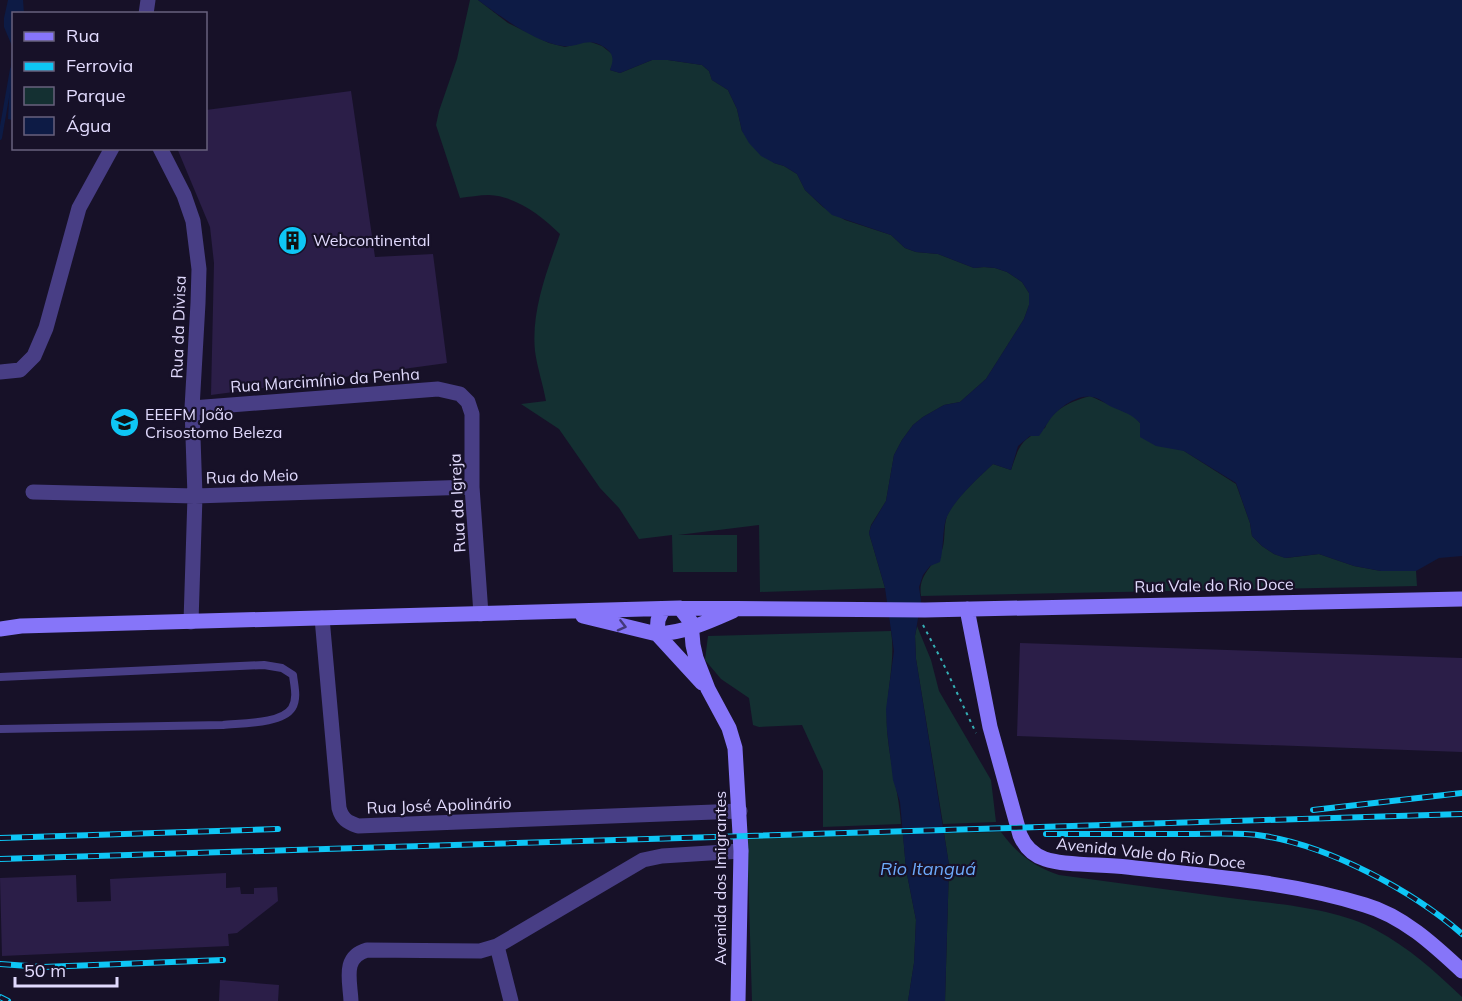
<svg xmlns="http://www.w3.org/2000/svg" width="1462" height="1001" viewBox="0 0 1462 1001" font-family="Mulish,sans-serif">
<style>
.green{fill:#143032}
.water{fill:#0d1b45}
.lines{fill:none;stroke-linecap:round;stroke-linejoin:round}
.stream{stroke:#0d1b45;stroke-width:4}
.building{fill:#2b1e48}
.path{stroke:#35b0b6;stroke-width:2;stroke-dasharray:3 4.5;stroke-linecap:butt}
.lane{stroke:#483e85;stroke-width:8}
.street{stroke:#483e85;stroke-width:15}
.secondary{stroke:#8675f9;stroke-width:15}
.rail-casing{stroke:#0ec6f5;stroke-width:6}
.rail{stroke:#171128;stroke-width:4;stroke-dasharray:11;stroke-linecap:butt}
.oneway{stroke:#43397c}
.labels{text-anchor:middle;stroke-width:4.5;stroke-linejoin:round;paint-order:stroke}
.poi-label{font-size:16px;fill:#e1dafd;stroke:#171128;text-anchor:start}
.street-label{font-size:16px;fill:#e1dafd;stroke:#171128}
.water-label{font-size:18px;font-style:italic;fill:#6ca9f9;stroke:#171128}
</style>
<rect width="100%" height="100%" fill="#171128"/>
<!-- green -->
<path class="green" d="M470,0H478L508,23L549,43L565,47L588,41L602,46L612,54L614,61L610,70L620,73L652,60H668L702,65L709,71L712,80L728,90L737,109L742,131L774,163L784,166L797,174L805,190L823,207L845,220L891,235L905,248L916,252L938,254L974,268L984,267L995,268L1007,272L1022,282L1029,293V305L1024,319L986,379L960,402L944,405L923,417L913,425L902,440L894,455L886,501L871,525L869,533L885,588L760,592L759,525L678,535H737V572H673L672,535L639,539L619,508L600,488L559,429L521,404L546,401C543,384 537,367 535,351C531,311 547,271 560,234C542,216 516,196 489,195C479,195 469,197 460,198L436,125L439,111L457,59Z
M1090,396L1134,416L1140,423L1236,484L1250,523L1252,536L1262,546L1274,554L1286,558L1319,554L1354,566L1381,571H1416L1417,586L921,596C918,576 931,568 941,552C946,544 943,527 947,516C955,498 979,477 993,464L1011,470C1020,444 1020,441 1045,428C1052,409 1072,401 1090,396Z
M917,626L931,660L939,691L991,780L996,822L943,824L916,659L915,636Z
M891,631C896,663 885,695 887,728C889,761 899,792 901,824L823,827V771L802,725L759,727L753,725L749,698L721,679L705,660L708,636Z
M1001,832C1016,853 1034,867 1059,875C1116,883 1173,890 1230,898C1276,904 1336,908 1376,930C1408,947 1436,972 1462,997V1001H945L949,865L944,833Z
M903,834L906,869L916,920L914,963L908,1001H752L747,837Z"/>
<!-- water -->
<path class="water" d="M8,0H23L24,13L14,14V104L12,120L8,119L12,46L4,27V18Z
M478,0H1462V556L1439,558L1416,571H1381L1354,566L1319,554L1285,558L1274,554L1262,546L1252,536L1250,523L1236,483L1184,451L1156,446L1140,437V423C1132,414 1123,412 1112,407C1105,404 1100,398 1092,397C1077,394 1057,409 1049,421C1045,426 1043,431 1039,436H1030L1018,446L1011,470L993,464C979,477 952,502 946,519C942,533 944,548 940,562L930,566L923,575L919,587L921,601L915,636L916,659L949,865L945,1001H908L914,963L916,920L906,869L900,802L893,780L887,730L886,709L894,651L885,588L869,533L871,526L886,501L894,455L902,440L913,425L923,417L944,405L960,402L986,379L1024,319L1029,305V293L1022,282L1007,272L995,268L984,267L974,268L938,254L916,252L905,248L891,235L832,215L805,190L797,174L784,166L774,163L761,156L749,143L742,131L737,109L728,90L712,80L709,71L702,65L668,60H652L620,73L610,70C614,59 614,54 604,47C587,36 579,48 563,46C536,43 500,16 478,0Z"/>
<g class="lines">
<!-- stream -->
<path class="stream" d="M0,138L12,69"/>
</g>
<!-- building -->
<path class="building" d="M351,91L375,257L433,254L447,363L211,395L214,263L210,227L177,148H206V110Z
M1020,643L1462,658V752L1017,736Z
M226,873V888L240,887L241,894H254V888L277,887L278,901L237,933L228,934L229,946L2,956L0,878L76,875L77,902L111,901L110,879Z
M220,980L279,985L278,1001H219Z"/>
<g class="lines">
<!-- path -->
<path class="path" d="M923,625L942,661L976,733"/>
<!-- lane -->
<path class="lane" d="M0,677L264,665L282,668L293,675C294,685 298,698 292,708C282,724 241,723 223,725L0,729"/>
<!-- street -->
<path class="street" d="M146,14L148,0
M160,148L184,195L193,221L199,269L198,303L192,408L195,496L191,622
M0,372L20,370L34,356L46,328L79,208L112,148
M192,408L438,389L460,394L468,402L472,414V487L481,614
M33,492L195,496L472,487
M322,618L339,808C342,819 347,822 358,826L740,811
M497,946L511,1001
M351,1001C350,980 342,957 367,950L480,951L497,946L643,860L662,856L741,851"/>
<!-- secondary -->
<path class="secondary" d="M680,608L691,622L693,645L696,658L708,689L729,728L735,748L741,851L738,1001
M663,609L658,620L657,634L702,683
M967,609L990,727L1020,835C1025,847 1033,855 1045,859C1064,866 1105,864 1127,867C1206,876 1288,881 1365,905C1403,916 1434,945 1462,971
M583,616L657,634C684,633 708,622 733,611
M0,629L21,626L680,608L925,610L1462,599"/>
<defs>
<path id="rail" d="M1313,810L1462,793
M1046,834C1093,834 1140,834 1187,834C1213,834 1239,832 1264,836C1329,846 1413,891 1462,934
M0,838L278,829
M0,859L1462,814
M0,964L43,967L223,960
M0,997L8,1001"/>
</defs>
<!-- rail casing -->
<use href="#rail" class="rail-casing"/>
<!-- rail -->
<use href="#rail" class="rail"/>
</g>
<!-- one-way arrows -->
<defs><path id="oneway-chevron" d="M-2-3.5L2.5 0L-2 3.5" fill="none" stroke-width="1.6" stroke-linecap="round" stroke-linejoin="round" transform="scale(1.5)"/></defs>
<use class="oneway" href="#oneway-chevron" transform="translate(622 626) rotate(14)"/>
<!-- icons -->
<defs>
<symbol id="building-disc" viewBox="-11 -11 22 22"><circle r="9.5" fill="#0ec6f5" stroke="#171128"/><path d="M-4-6H4V6H1V3H-1V6H-4ZM-2.5-4.3h1.7v1.8h-1.7ZM.8-4.3h1.7v1.8H.8ZM-2.5-1h1.7V.8h-1.7ZM.8-1h1.7V.8H.8Z" fill="#111"/></symbol>
<symbol id="school-disc" viewBox="-11 -11 22 22"><circle r="9.5" fill="#0ec6f5" stroke="#171128"/><path d="M0-5L7-2L0 1L-7-2ZM-4 1L0 2.5L4 1V4Q0 6-4 4Z" fill="#111"/></symbol>
</defs>
<g fill-rule="evenodd">
<use href="#building-disc" x="276" y="224" width="33" height="33"/>
<use href="#school-disc" x="108" y="406" width="33" height="33"/>
</g>
<g class="labels">
<!-- poi labels -->
<g class="poi-label">
<text x="313" y="246">Webcontinental</text>
<text x="145" y="420">EEEFM João<tspan x="145" dy="18">Crisostomo Beleza</tspan></text>
</g>
<!-- street labels -->
<g class="street-label">
<text transform="translate(178 327) rotate(-88)" y="6">Rua da Divisa</text>
<text transform="translate(325 380) rotate(-4)" y="6">Rua Marcimínio da Penha</text>
<text transform="translate(252 476) rotate(-2)" y="6">Rua do Meio</text>
<text transform="translate(457 503) rotate(-93)" y="6">Rua da Igreja</text>
<text transform="translate(1214 585) rotate(-1)" y="6">Rua Vale do Rio Doce</text>
<text transform="translate(439 805) rotate(-2)" y="6">Rua José Apolinário</text>
<text transform="translate(1151 853) rotate(6)" y="6">Avenida Vale do Rio Doce</text>
<text transform="translate(720 878) rotate(-90)" y="6">Avenida dos Imigrantes</text>
</g>
<!-- water labels -->
<g class="water-label">
<text x="928" y="875">Rio Itanguá</text>
</g>
</g>
<!-- legend -->
<rect x="12" y="12" width="195" height="138" fill="#171128" stroke="#68617d" stroke-width="1.5"/>
<rect x="24" y="32" width="30" height="9" fill="#8675f9" stroke="#68617d" stroke-width="1.5"/>
<text x="66" y="42" font-size="18" fill="#e1dafd">Rua</text>
<rect x="24" y="62" width="30" height="9" fill="#0ec6f5" stroke="#68617d" stroke-width="1.5"/>
<text x="66" y="72" font-size="18" fill="#e1dafd">Ferrovia</text>
<rect x="24" y="87" width="30" height="18" fill="#143032" stroke="#68617d" stroke-width="1.5"/>
<text x="66" y="102" font-size="18" fill="#e1dafd">Parque</text>
<rect x="24" y="117" width="30" height="18" fill="#0d1b45" stroke="#68617d" stroke-width="1.5"/>
<text x="66" y="132" font-size="18" fill="#e1dafd">Água</text>
<!-- scale -->
<path d="M15 977v9h102v-9" fill="none" stroke="#e1dafd" stroke-width="3"/>
<text x="24" y="977" font-size="18" fill="#e1dafd" stroke="#171128" stroke-width="4.5" paint-order="stroke">50 m</text>
</svg>
